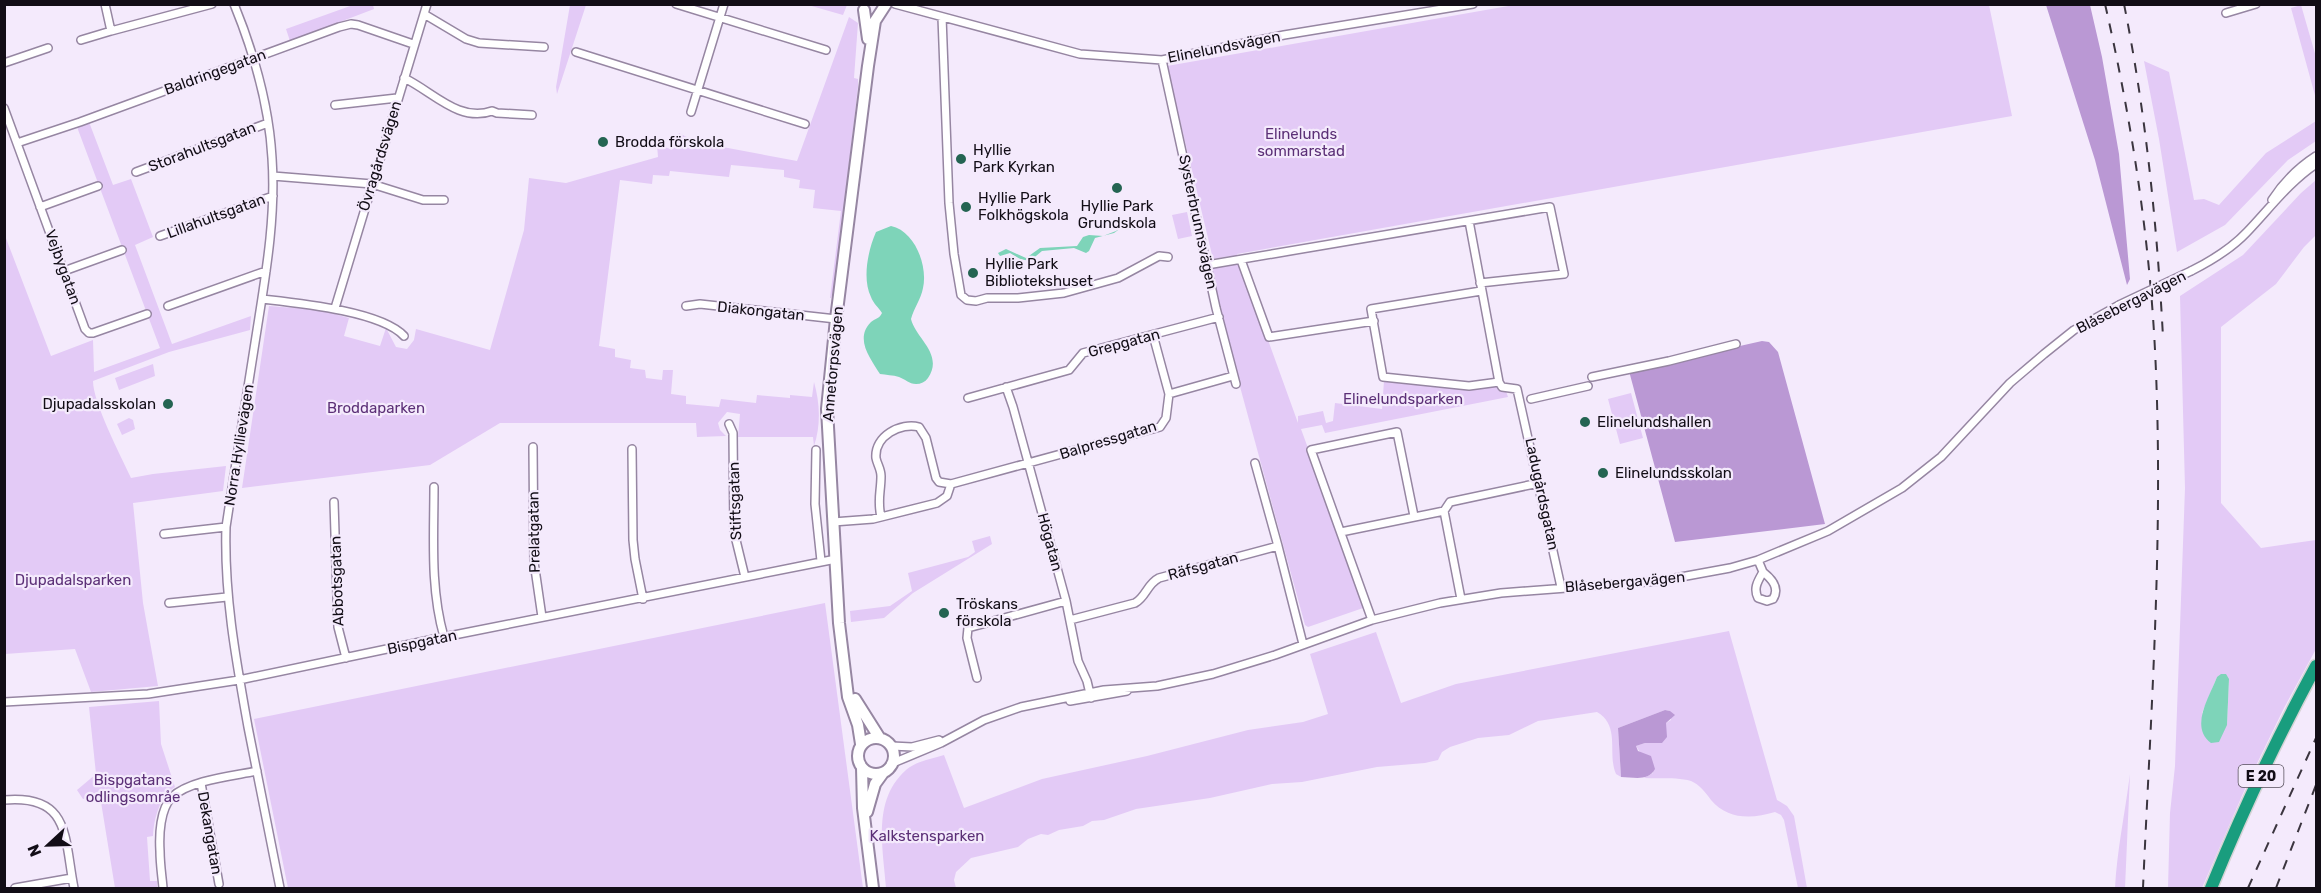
<svg xmlns="http://www.w3.org/2000/svg" width="2321" height="893" viewBox="0 0 2321 893" font-family="Rubik,sans-serif">
<style>
.green{fill:#e3caf6;fill-rule:evenodd}
.forest{fill:#ba98d4}
.water{fill:#7ed4b9}
.lines{fill:none;stroke-linecap:round;stroke-linejoin:round}
.street-casing{stroke:#9686a2;stroke-width:10}
.secondary-casing{stroke:#9686a2;stroke-width:14}
.highway-casing{stroke:#d4d3d5;stroke-width:15}
.street{stroke:#fff;stroke-width:7}
.secondary{stroke:#fff;stroke-width:10}
.highway{stroke:#199d7e;stroke-width:12}
.rail{stroke:#3b353f;stroke-width:2;stroke-dasharray:10 10;stroke-linecap:butt}
.street-bridge-casing{stroke:#9686a2;stroke-width:10;stroke-linecap:butt}
.street-bridge{stroke:#fff;stroke-width:7}
.poi-dot{fill:#246452;stroke:#f4eafc;stroke-width:2}
.labels{text-anchor:middle;stroke-width:4.5;stroke-linejoin:round;paint-order:stroke}
.shield{fill:#f4eafc;stroke:#564f5b;stroke-width:1.5}
.shield-label{font-size:14px;font-weight:bold;fill:#120d16}
.street-label{font-size:15px;fill:#120d16;stroke:#f4eafc}
.park-label{font-size:15px;fill:#5c3077;stroke:#f4eafc}
.poi-label{font-size:15px;fill:#120d16;stroke:#f4eafc;text-anchor:start}
</style>
<rect width="100%" height="100%" fill="#f4eafc"/>
<!-- green -->
<path class="green" d="M353,5H373L374,9L290,41L286,29Z
M570,5H586L557,94L556,87Z
M808,5L847,4V5L843,15Z
M1514,5H1989L2012,116L1237,254L1298,423V416L1323,411L1326,423L1333,421L1335,403L1382,409L1384,381L1389,377L1441,386L1503,382L1508,397L1325,433L1322,425L1301,429L1366,607L1308,627L1305,625L1209,273L1207,265L1230,256L1213,259L1167,66Z
M2301,5L2316,57V99L2291,8Z
M849,17L858,23L854,78L858,79V87L835,284L831,298H830L841,211L813,208L815,190L799,188L800,180L784,177V170L731,165L729,177L670,171L669,176L653,175L652,184L620,180L599,346L615,349V357L631,360L630,368L645,370L646,378L662,380L663,370H673L671,394L686,396V404L719,407L721,399L756,403L757,395L790,398V395L812,397L814,382C820,403 821,425 814,446L813,437H738L740,414L727,412L718,423L720,430L726,436L697,437L696,423H500L430,465L242,488L269,306L320,310L349,318L344,336L380,346L386,328L396,347L407,349L414,340L416,329L490,350L524,230L529,178L566,183L658,157L657,145L659,138L664,140L663,146L672,150L679,133L696,142L797,161Z
M2144,61L2169,72L2194,200L2204,199L2219,205L2266,153L2316,121V141L2288,160L2225,225L2177,252L2159,139Z
M89,122L113,185L131,179L153,237L135,245L172,344L251,316L250,330L169,352L93,381C93,403 121,456 131,478L153,474L226,466L223,491L133,503L143,603L158,686L91,692L75,649L5,654L4,233L51,356L93,340L94,372L160,348L77,127Z
M2316,180V235L2304,247L2276,284L2221,327V503L2261,548L2316,540V649L2284,708L2248,782L2202,888H2168L2170,813L2175,766L2185,488L2180,296L2243,255L2301,193ZM2217,677L2229,679L2227,725L2202,713Z
M1187,212L1192,236L1178,239L1172,215Z
M153,364L155,376L119,390L115,378Z
M1631,393L1643,438L1620,444L1608,399Z
M129,418L133,420L135,429L122,435L117,424Z
M990,536L992,544L913,593L884,618L851,622L850,611L890,606L912,591L908,573L968,557L975,552L972,541Z
M825,603L863,888H288L254,719Z
M1729,631L1777,800L1787,806L1794,816L1807,888H1798L1784,820L1781,815L1775,812C1752,819 1728,820 1711,800C1706,793 1699,784 1691,781C1677,777 1659,779 1644,778L1653,773L1636,746L1645,743H1661L1666,723L1671,720L1670,711L1665,710L1618,728L1621,777L1616,774C1607,754 1621,726 1597,712L1538,721L1509,735L1478,738L1450,747L1442,752L1438,760L1425,763L1377,767L1302,782L1272,784L1210,798L1136,809L1104,820L1092,821L1083,826L1059,830L1048,835L1041,834L1028,839L1018,847L971,858L956,872L954,880L956,888H886C883,848 872,800 906,770C916,761 932,759 944,755L964,808L1042,779L1147,756L1248,730L1303,722L1328,714L1310,654L1376,632L1401,703L1456,684Z
M159,701L161,744L175,787C159,797 154,819 153,836L147,837L150,881H157V888H115L100,796L83,799L77,790L96,774L89,707Z
M2130,774L2125,888H2115C2117,850 2125,813 2130,774Z"/>
<!-- forest -->
<path class="forest" d="M2046,5H2090L2102,57L2119,154L2130,279L2127,285L2095,160Z
M1762,341L1769,342L1778,352L1825,524L1675,542L1629,371Z
M1665,710L1670,711L1675,715L1666,723L1667,737L1662,743H1645L1636,746L1638,751L1651,756L1655,769C1648,782 1633,777 1621,777L1618,728Z"/>
<!-- water -->
<path class="water" d="M1137,222L1139,227L1132,230L1121,228L1114,233L1095,238L1089,251L1086,253L1074,248L1042,251L1030,261L1020,259L1010,253L1000,256L998,253L1006,249L1026,258L1040,248L1077,246L1083,237L1089,235L1103,236L1116,231L1124,223Z
M891,226C915,231 928,266 923,288C921,299 914,308 911,319C916,339 944,354 928,378C925,382 921,384 916,384C909,384 905,379 899,377C893,375 886,375 880,374C871,359 854,339 871,322C876,318 879,319 882,313C879,308 873,303 871,297C862,279 868,250 876,232Z
M2221,674H2226L2229,679L2227,725L2219,742L2211,743C2189,727 2210,696 2217,677Z"/>
<g class="lines">
<defs>
<path id="street" d="M105,4L111,31L212,4
M234,4C254,53 269,105 272,158C276,216 266,273 257,330C247,395 236,461 226,527C224,595 236,660 248,727C259,781 269,835 280,888
M676,4L826,50
M895,4L1080,54L1162,60L1284,35L1473,4
M2226,13L2256,4
M424,14L466,39L479,43L544,47
M942,17L949,203L954,254L961,295L967,300L976,301L987,298H1018L1064,293L1118,278L1159,256L1168,257
M81,40L111,31
M576,52L805,124
M1162,60L1216,308L1236,384
M4,63L48,48
M404,78C432,91 459,123 492,111L497,113L532,115
M335,105L397,98
M4,108L85,329L89,333H93L147,314
M691,112L724,4
M17,143L80,122L339,27L351,24L358,25L413,44
M136,172L268,123
M273,176L372,184L423,200H444
M2272,200C2283,183 2299,167 2316,156
M40,207L98,186
M1469,221L1499,382L1502,387L1517,389L1561,587
M160,236L273,196
M1241,260L1269,337L1374,321
M1207,265L1550,207L1564,274L1480,283
M64,271L122,250
M2191,271C2211,261 2231,249 2247,232C2270,208 2289,182 2316,164
M1481,291L1371,309L1383,377L1469,386L1499,382
M262,299C297,303 381,311 404,336
M168,306L266,271
M686,306L700,304L836,319
M335,308L427,4
M1153,335L1169,394
M1592,377L1669,361L1736,344
M1006,387L1013,407L1066,601L1078,661L1087,681L1091,698
M968,398L1069,370L1083,353L1219,317
M1531,399L1588,386
M729,424L733,433L734,532L745,577
M533,447L534,562L542,617
M632,449L633,540L635,559L643,599
M816,450L815,504L821,561
M434,487C434,537 430,588 444,637
M334,502L338,627L346,658
M1444,511L1450,502L1539,483
M881,517C877,500 881,492 881,476C881,469 877,464 876,458C874,436 901,422 919,427L926,438L936,478L939,482L951,484
M833,522L873,519L937,503L947,496L951,484L1160,427L1166,418L1169,394L1233,376
M1341,532L1444,511L1461,599
M164,534L226,527
M1278,546L1303,644
M1758,560L1763,572C1758,581 1753,588 1758,598L1767,601L1773,599C1780,588 1772,579 1763,572
M169,603L227,597
M1070,620L1135,603C1146,597 1147,584 1159,578L1278,546L1255,463
M1372,620L1311,450L1397,432L1414,516
M977,678L967,638L968,628L1066,601
M1070,701L1127,691
M4,702L148,694L239,680L444,637L836,559
M892,746L912,747L939,740
M893,763L941,743L984,720L1021,707L1104,690L1157,686L1213,674L1275,655L1372,620L1440,603L1501,593L1659,581L1730,568L1758,560L1828,531L1902,488L1941,457L2010,383L2044,354L2074,330L2119,305
M201,783L219,884
M4,800C71,794 64,838 74,888
M15,888L72,878
M163,888C162,876 160,864 160,851C159,835 160,809 172,797C190,780 233,776 257,771"/>
<path id="secondary" d="M864,10L868,39
M855,699L879,737
M858 756a18 18 0 1 1 36 0a18 18 0 1 1-36 0Z
M861,744L858,725L848,697L839,623L827,409L836,319L868,66L875,21L886,4
M862,768L863,808L873,888
M867,812L875,784L883,773"/>
<path id="highway" d="M2211,888C2242,812 2277,738 2316,666"/>
</defs>
<!-- street casing -->
<use href="#street" class="street-casing"/>
<!-- secondary casing -->
<use href="#secondary" class="secondary-casing"/>
<!-- highway casing -->
<use href="#highway" class="highway-casing"/>
<!-- street -->
<use href="#street" class="street"/>
<!-- secondary -->
<use href="#secondary" class="secondary"/>
<!-- highway -->
<use href="#highway" class="highway"/>
<!-- rail -->
<path class="rail" d="M2105,4C2131,118 2149,233 2155,350C2164,529 2151,709 2143,888
M2124,4C2146,114 2157,225 2163,337
M2248,888L2316,738
M2276,888L2316,785"/>
<defs>
<path id="street-bridge" d="M2119,305L2191,271"/>
</defs>
<!-- street-bridge casing -->
<use href="#street-bridge" class="street-bridge-casing"/>
<!-- street-bridge -->
<use href="#street-bridge" class="street-bridge"/>
</g>
<!-- markers -->
<g class="poi-dot">
<circle cx="603" cy="142" r="6"/>
<circle cx="961" cy="159" r="6"/>
<circle cx="1117" cy="188" r="6"/>
<circle cx="966" cy="207" r="6"/>
<circle cx="973" cy="273" r="6"/>
<circle cx="168" cy="404" r="6"/>
<circle cx="1585" cy="422" r="6"/>
<circle cx="1603" cy="473" r="6"/>
<circle cx="944" cy="613" r="6"/>
</g>
<g class="labels">
<!-- shield labels -->
<rect class="shield" x="2238.5" y="765" width="45" height="22" rx="4.5"/>
<g class="shield-label">
<text x="2261" y="781">E 20</text>
</g>
<!-- street labels -->
<g class="street-label">
<text transform="translate(1224 47) rotate(-11)" y="5">Elinelundsvägen</text>
<text transform="translate(215 72) rotate(-20)" y="5">Baldringegatan</text>
<text transform="translate(202 147) rotate(-21)" y="5">Storahultsgatan</text>
<text transform="translate(380 156) rotate(-73)" y="5">Övragårdsvägen</text>
<text transform="translate(216 216) rotate(-20)" y="5">Lillahultsgatan</text>
<text transform="translate(1198 222) rotate(78)" y="5">Systerbrunnsvägen</text>
<text transform="translate(63 267) rotate(70)" y="5">Vejbygatan</text>
<text transform="translate(2131 302) rotate(-27)" y="5">Blåsebergavägen</text>
<text transform="translate(761 311) rotate(6)" y="5">Diakongatan</text>
<text transform="translate(1124 343) rotate(-15)" y="5">Grepgatan</text>
<text transform="translate(833 364) rotate(-85)" y="5">Annetorpsvägen</text>
<text transform="translate(1108 440) rotate(-17)" y="5">Balpressgatan</text>
<text transform="translate(239 445) rotate(-81)" y="5">Norra Hyllievägen</text>
<text transform="translate(1542 494) rotate(78)" y="5">Ladugårdsgatan</text>
<text transform="translate(735 501) rotate(-92)" y="5">Stiftsgatan</text>
<text transform="translate(534 532) rotate(-91)" y="5">Prelatgatan</text>
<text transform="translate(1050 542) rotate(75)" y="5">Högatan</text>
<text transform="translate(1203 566) rotate(-15)" y="5">Räfsgatan</text>
<text transform="translate(337 581) rotate(-92)" y="5">Abbotsgatan</text>
<text transform="translate(1625 582) rotate(-5)" y="5">Blåsebergavägen</text>
<text transform="translate(422 642) rotate(-12)" y="5">Bispgatan</text>
<text transform="translate(210 833) rotate(80)" y="5">Dekangatan</text>
</g>
<!-- park labels -->
<g class="park-label">
<text x="1301" y="139">Elinelunds<tspan x="1301" dy="17">sommarstad</tspan></text>
<text x="1403" y="404">Elinelundsparken</text>
<text x="376" y="413">Broddaparken</text>
<text x="73" y="585">Djupadalsparken</text>
<text x="133" y="785">Bispgatans<tspan x="133" dy="17">odlingsområe</tspan></text>
<text x="927" y="841">Kalkstensparken</text>
</g>
<!-- poi labels -->
<g class="poi-label">
<text x="615" y="147">Brodda förskola</text>
<text x="973" y="155">Hyllie<tspan x="973" dy="17">Park Kyrkan</tspan></text>
<text x="978" y="203">Hyllie Park<tspan x="978" dy="17">Folkhögskola</tspan></text>
<text x="1117" y="211" text-anchor="middle">Hyllie Park<tspan x="1117" dy="17">Grundskola</tspan></text>
<text x="985" y="269">Hyllie Park<tspan x="985" dy="17">Bibliotekshuset</tspan></text>
<text x="156" y="409" text-anchor="end">Djupadalsskolan</text>
<text x="1597" y="427">Elinelundshallen</text>
<text x="1615" y="478">Elinelundsskolan</text>
<text x="956" y="609">Tröskans<tspan x="956" dy="17">förskola</tspan></text>
</g>
</g>
<!-- border -->
<rect width="2321" height="893" fill="none" stroke="#120d16" stroke-width="12"/>
<!-- north arrow -->
<g transform="translate(48 845) rotate(248)" stroke="#f4eafc" stroke-width="4.5" paint-order="stroke">
<path d="M0-4.5L10 22L0 15L-10 22Z" fill="#120d16"/>
<text y="-9" font-size="16" font-weight="bold" text-anchor="middle" fill="#120d16">N</text>
</g>
</svg>
